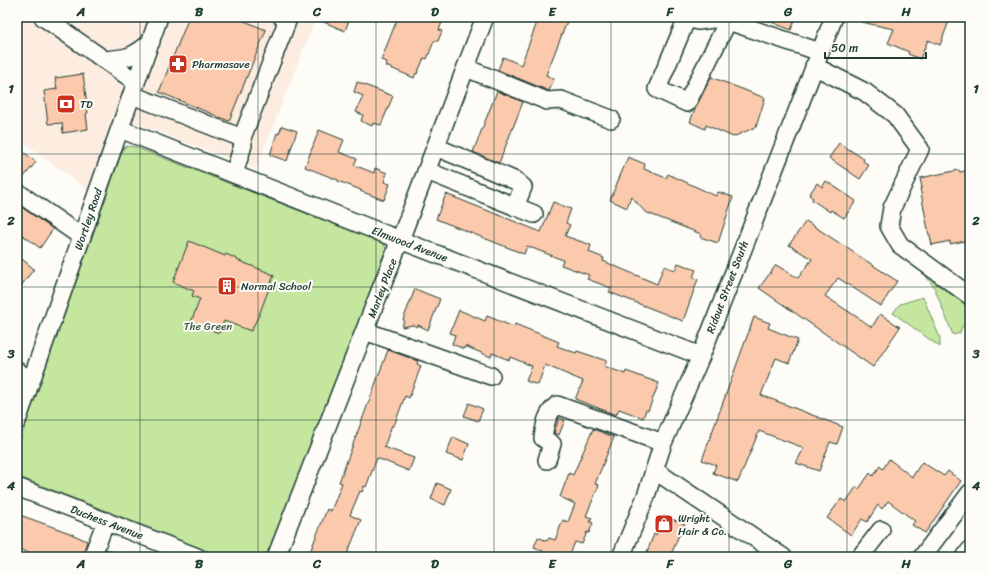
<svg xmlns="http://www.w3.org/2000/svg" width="987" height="574" viewBox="0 0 987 574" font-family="Sriracha,sans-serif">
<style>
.built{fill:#fcede0}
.green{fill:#c4e69f;stroke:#72926a}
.building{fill:#fbc9ab;stroke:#1f3d34}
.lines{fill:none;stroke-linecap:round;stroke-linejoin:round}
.minor-casing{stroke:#1f3d34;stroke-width:20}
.minor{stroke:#fdfcf7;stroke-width:17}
.grid{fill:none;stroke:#1f3d34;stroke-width:1;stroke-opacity:0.55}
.labels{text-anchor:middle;stroke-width:4;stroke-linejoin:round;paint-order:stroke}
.poi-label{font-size:11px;fill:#1f3d34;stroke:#fdfcf7;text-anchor:start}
.street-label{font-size:11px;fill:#1f3d34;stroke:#fdfcf7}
.park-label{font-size:11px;fill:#405f49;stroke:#fdfcf7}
.neatline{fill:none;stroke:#1f3d34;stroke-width:1.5}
.grid-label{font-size:13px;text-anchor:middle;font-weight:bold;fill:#1f3d34}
</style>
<rect width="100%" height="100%" fill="#fdfcf7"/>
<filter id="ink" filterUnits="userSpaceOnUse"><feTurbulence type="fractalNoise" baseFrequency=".025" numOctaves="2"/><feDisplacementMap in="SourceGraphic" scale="8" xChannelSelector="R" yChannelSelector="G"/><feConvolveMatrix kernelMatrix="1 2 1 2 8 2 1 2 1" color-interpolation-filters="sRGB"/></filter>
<g filter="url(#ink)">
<!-- built -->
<path class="built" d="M17,17H316L256,169L116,116L88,190L17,137Z"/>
<!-- green -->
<path class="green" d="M127,146L135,147L383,243L386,248L347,353L333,386L270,557H223L17,476V449L123,149Z
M925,275L970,308V326H962L960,333L953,335L934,287Z
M923,297L940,338V347L893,313L900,304Z"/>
<!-- building -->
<path class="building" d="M189,17H235L266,30L229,121L159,92Z
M312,17H350L345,31Z
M398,17H444L439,30L442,31L438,41H434L427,59L424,58L417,74L416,73L414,78L386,66L387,62L381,60Z
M539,17H561L568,19L546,75L554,79L549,91L498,70L503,57L521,65Z
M759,17H796L791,30Z
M862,17H939L949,21L940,45L928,40L920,59L908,54L909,52L888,43L894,29L861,22Z
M83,74L88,113L86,114L88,129L63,133L62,123L48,124L44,91L57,89L55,78Z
M711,77L765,98L756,127L733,137L706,125L705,129L690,122L695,109Z
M357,82L393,96L381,125L373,123L372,126L361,121L363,115L356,112L363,96L354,92Z
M497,91L523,102L499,163L473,152Z
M282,126L297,131L287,161L270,155L277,133L279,134Z
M319,130L344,140L339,152L357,159L354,165L374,173L375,168L387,173L384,182L390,184L384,200L360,191L361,190L338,181V180L305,167Z
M839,143L864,159L863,161L869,165L860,179L829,158Z
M17,147L36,162L19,183L17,182Z
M628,157L645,164L644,169L666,178L668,174L716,196L718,192L733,197L718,243L700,237L701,234L645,212L631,196L627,208L610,200Z
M959,170L960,172L970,170V240L950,244V241L932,245L930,235H929L920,188H922L920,178Z
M826,181L856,201L844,218L831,210L830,212L812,200L813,198L809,195L817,183L822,187Z
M446,194L541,232L553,202L571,209L566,223L570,225L565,236L591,245L589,252L604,258L603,261L657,284L664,266L675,270L678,263L696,270L693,277L698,279L683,321L609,292L611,288L587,279L589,275L561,265L563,260L527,246L524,254L436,219Z
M17,204L53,229L40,248L17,231Z
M806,221L897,281L881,306L838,278L825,296L872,327L880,314L900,327L873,367L759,288L776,265L798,278L812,259L789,245Z
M189,241L225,256L226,254L237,259V260L274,275L259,315L251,331L224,321L219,333L191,322L200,299L192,296L194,291L173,282Z
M17,255L34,269L17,291Z
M415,289L440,299L428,330L418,325L417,327L413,325L402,327L404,320H403Z
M459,310L485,321L487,316L514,327L515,324L559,342L557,346L576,353L577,351L607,361L604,366L625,374L626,371L659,383L648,411L646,410L643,418L619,409L616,415L575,399L583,381L545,365L538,385L526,381L532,366L510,357L509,360L492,353L491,357L465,346L464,349L452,344L455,335L450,333Z
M754,317L770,323L768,328L798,340L789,363L776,358L761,395L843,427L837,444L830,442L819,471L796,463L804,448L759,431L738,482L713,473L716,465L702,460Z
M388,350L418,361L417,364L421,366L409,398L405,396L394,426L392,425L384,447L414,458L409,471L377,458L366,487L364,486L362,492L360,491L350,515L361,520L346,557H308L327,509L331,511L342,483L339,482Z
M469,403L483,409L478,421L464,416Z
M559,418L565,420L559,435L554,433Z
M593,429L614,437L595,484L599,485L586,516L592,518L590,522L593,523L589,533L587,532L582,544L575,542L569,557H549L542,554L543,551L534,547L538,537L547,541L549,538L555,540L563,520L568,522L575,504L560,497L569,473L573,475Z
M453,437L469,444L463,460L446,454Z
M889,459L912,477L922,462L944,476L948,471L961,481L925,533L912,525L915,521L888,501L882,509L878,505L867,522L862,519L851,535L827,518L841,499L846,502L856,487L859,489L870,473L873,476L880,466L883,469Z
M437,483L451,489L445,505L431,499Z
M17,514L67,532L87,541L82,557H39L17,548Z
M664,516L685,524L681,535H679L670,557H645L654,534L656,535Z
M106,549L125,557H103Z"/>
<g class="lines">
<defs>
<path id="minor" d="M43,17L136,82
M728,21L687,103L657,89L687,18L698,21L720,18L728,21L820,52
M104,60C128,58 132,58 151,42
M814,66L865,92L895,115L920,149L892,208L889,226L900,245L970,296
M466,68L547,101L561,100L611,119
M132,95L242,138L288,19L282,17
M120,129L400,240L701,356
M436,147L516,181L523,187L515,207
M427,171L534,214
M234,174L243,145L242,138
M17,192L82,237
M365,331L491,376
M17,371L31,381
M17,421L159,17
M547,460L552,444L543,438C545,425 546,414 557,405L663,443
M654,470L783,557
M17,487L197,557
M92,557L106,521
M276,557L400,240L485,17
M621,557L646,496L663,443L701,356L834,17
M860,557L881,530
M922,557L970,493
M965,557L970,550"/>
</defs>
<!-- minor casing -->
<use href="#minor" class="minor-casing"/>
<!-- minor -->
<use href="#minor" class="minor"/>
</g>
</g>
<!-- grid -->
<path class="grid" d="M140,17V557M258,17V557M376,17V557M494,17V557M611,17V557M729,17V557M847,17V557M17,154H970M17,287H970M17,420H970"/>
<!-- icons -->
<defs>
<symbol id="pharmacy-square" viewBox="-11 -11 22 22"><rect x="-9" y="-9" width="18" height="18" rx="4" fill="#c8321e" stroke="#fdfcf7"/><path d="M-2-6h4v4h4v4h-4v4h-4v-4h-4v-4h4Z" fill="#fff"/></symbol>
<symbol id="bank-square" viewBox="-11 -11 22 22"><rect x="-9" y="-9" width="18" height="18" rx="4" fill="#c8321e" stroke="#fdfcf7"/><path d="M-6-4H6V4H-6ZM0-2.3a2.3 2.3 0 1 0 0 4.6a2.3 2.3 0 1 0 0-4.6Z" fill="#fff"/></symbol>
<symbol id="building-square" viewBox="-11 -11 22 22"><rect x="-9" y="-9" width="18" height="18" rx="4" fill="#c8321e" stroke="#fdfcf7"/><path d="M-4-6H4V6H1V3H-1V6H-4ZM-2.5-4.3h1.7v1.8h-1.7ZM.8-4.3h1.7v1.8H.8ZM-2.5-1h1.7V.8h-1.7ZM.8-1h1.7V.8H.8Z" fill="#fff"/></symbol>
<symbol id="shop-square" viewBox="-11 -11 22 22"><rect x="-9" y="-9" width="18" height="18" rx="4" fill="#c8321e" stroke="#fdfcf7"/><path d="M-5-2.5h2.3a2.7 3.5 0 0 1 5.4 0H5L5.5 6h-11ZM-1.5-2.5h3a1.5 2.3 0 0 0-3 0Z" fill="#fff"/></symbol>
</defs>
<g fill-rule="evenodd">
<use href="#pharmacy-square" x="167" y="53" width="22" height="22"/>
<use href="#bank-square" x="55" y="93" width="22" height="22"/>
<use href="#building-square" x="216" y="275" width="22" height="22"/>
<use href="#shop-square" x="653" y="513" width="22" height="22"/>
</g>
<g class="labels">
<!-- poi labels -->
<g class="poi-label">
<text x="192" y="68">Pharmasave</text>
<text x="80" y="108">TD</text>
<text x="241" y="290">Normal School</text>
<text x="678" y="522">Wright<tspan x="678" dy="13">Hair &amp; Co.</tspan></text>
</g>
<!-- street labels -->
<g class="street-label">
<text transform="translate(88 219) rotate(-71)" y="4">Wortley Road</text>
<text transform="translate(410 244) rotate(21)" y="4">Elmwood Avenue</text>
<text transform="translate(727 287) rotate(-69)" y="4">Ridout Street South</text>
<text transform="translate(382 288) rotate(-69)" y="4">Marley Place</text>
<text transform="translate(107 522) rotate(21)" y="4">Duchess Avenue</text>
</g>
<!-- park labels -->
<g class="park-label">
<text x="208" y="330">The Green</text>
</g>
</g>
<!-- margin -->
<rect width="987" height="574" fill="none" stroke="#fdfcf7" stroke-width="44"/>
<!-- scale -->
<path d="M825 52v6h101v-6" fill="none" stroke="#1f3d34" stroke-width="2"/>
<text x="831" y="52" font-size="12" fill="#1f3d34" stroke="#fdfcf7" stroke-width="3" paint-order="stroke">50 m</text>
<rect x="22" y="22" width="943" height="530" class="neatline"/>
<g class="grid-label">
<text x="81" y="16">A</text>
<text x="199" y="16">B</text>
<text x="317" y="16">C</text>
<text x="435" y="16">D</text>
<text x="552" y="16">E</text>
<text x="670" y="16">F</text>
<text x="788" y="16">G</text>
<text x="906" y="16">H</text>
<text x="11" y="93">1</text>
<text x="976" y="93">1</text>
<text x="11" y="225">2</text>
<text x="976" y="225">2</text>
<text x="11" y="358">3</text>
<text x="976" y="358">3</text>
<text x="11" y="490">4</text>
<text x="976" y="490">4</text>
<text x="81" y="568">A</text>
<text x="199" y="568">B</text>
<text x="317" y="568">C</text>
<text x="435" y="568">D</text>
<text x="552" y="568">E</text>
<text x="670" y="568">F</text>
<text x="788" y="568">G</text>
<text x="906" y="568">H</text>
</g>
</svg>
